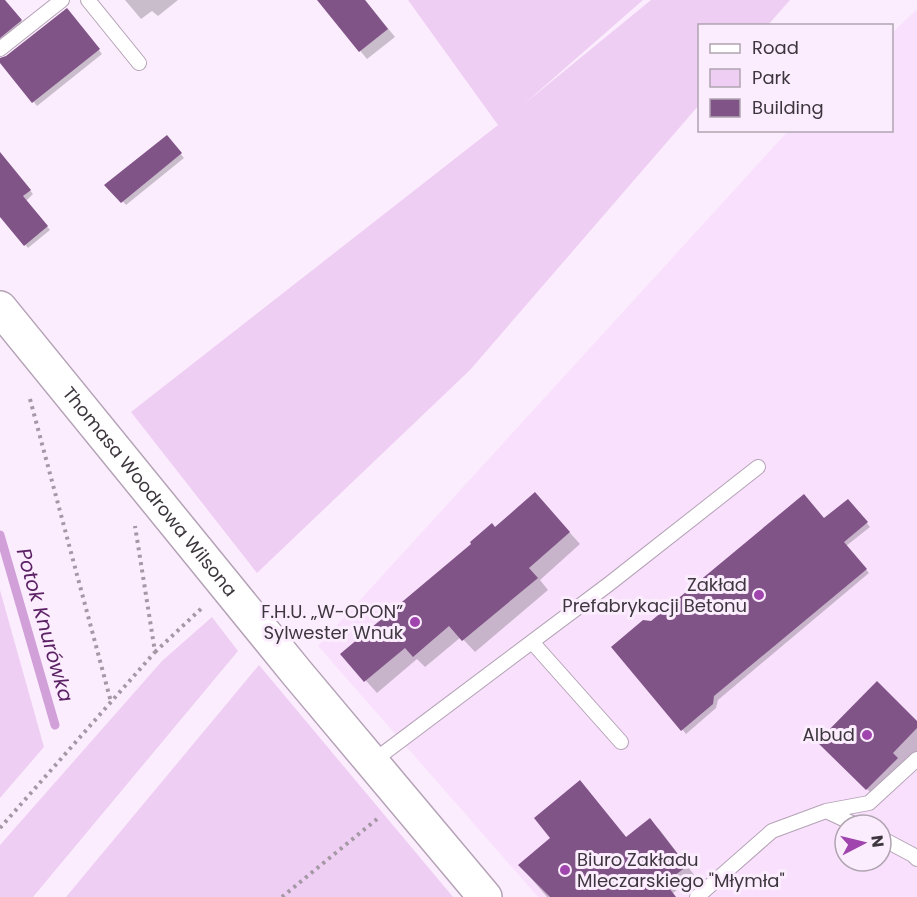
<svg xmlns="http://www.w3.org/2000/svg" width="917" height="897" viewBox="0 0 917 897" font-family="Poppins,sans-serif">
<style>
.built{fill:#f9e1fd;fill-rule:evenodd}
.green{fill:#eecff3}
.shadow{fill:#0003}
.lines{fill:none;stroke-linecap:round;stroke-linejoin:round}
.stream{stroke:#d1a0d8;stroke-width:9}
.building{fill:#815488}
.service-casing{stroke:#b4a2b6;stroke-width:16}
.tertiary-casing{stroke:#b4a2b6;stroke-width:36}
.path{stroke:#a498a5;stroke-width:4;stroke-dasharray:3 4.5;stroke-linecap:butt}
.service{stroke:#fff;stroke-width:14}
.tertiary{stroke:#fff;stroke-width:33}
.poi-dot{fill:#a044ae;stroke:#fcedfe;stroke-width:2}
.labels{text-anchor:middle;stroke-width:6;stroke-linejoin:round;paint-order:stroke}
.street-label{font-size:18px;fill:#3d363e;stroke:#fcedfe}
.poi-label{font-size:18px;fill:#3d363e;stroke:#fcedfe;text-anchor:end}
.water-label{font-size:20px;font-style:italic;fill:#5b2164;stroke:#fcedfe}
</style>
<rect width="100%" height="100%" fill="#fcedfe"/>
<!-- built -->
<path class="built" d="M917,9V897H538L318,646L788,131L892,130V33ZM845,825H881V861H845Z"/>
<!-- green -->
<path class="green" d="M408,0H643L524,104L651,0H790L768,25L700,26L699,105L470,370L257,573L131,412L498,125Z
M0,590L44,747L0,798Z
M212,617L238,651L33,897H0V845L162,661Z
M259,665L453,897H66Z"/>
<!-- shadow -->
<path class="shadow" d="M0,0H4L24,24L0,44Z
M125,0H178L158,16L152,11L141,19Z
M318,0H365L395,37L367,59Z
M70,13L102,54L37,106L0,59L6,57Z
M170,141L184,158L126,205L107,185Z
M0,153L33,194L26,201L50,230L28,248L0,214Z
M535,494L580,544L540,580L548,590L475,652L461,637L425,667L417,659L377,693L342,654Z
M851,504L870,527L846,546L869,573L718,700L716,708L686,734L614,647Z
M917,723V762L875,797L819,742Z
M589,792L627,838L649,820L659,829L695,876L673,893L676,897H547L520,865L553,839Z"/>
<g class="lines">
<!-- stream -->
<path class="stream" d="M0,535L55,725"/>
</g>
<!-- building -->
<path class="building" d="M0,0H5L22,20L0,38Z
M317,0H365L388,29L359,52Z
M67,8L100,49L32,103L0,63V58L6,56Z
M167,135L182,153L121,203L104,185Z
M0,152L31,190L23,196L48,226L24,246L0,217Z
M535,492L570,532L529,568L538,578L462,641L449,626L413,657L405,648L364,682L340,654L471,544L470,542L492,523L495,527Z
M804,494L824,518L848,499L868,522L844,542L867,569L714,696L713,704L681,731L611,647L643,620L651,621Z
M877,681L917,721V728L893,753L898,758L866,790L817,742Z
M580,780L626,837L650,818L687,866L665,883L676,897H550L518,865L550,838L534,818Z"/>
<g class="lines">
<defs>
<path id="service" d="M88,0L139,63
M0,49L62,0
M532,642L621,742
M372,762L609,584L758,467
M826,811L856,825
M881,838L913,855L917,859
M697,897L772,831L826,811L869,803L917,759"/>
<g id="tertiary">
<path id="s1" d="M0,308L297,673L485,897"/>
</g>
</defs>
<!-- service casing -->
<use href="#service" class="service-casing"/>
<!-- tertiary casing -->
<use href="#tertiary" class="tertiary-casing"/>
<!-- path -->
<path class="path" d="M30,399L111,702
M155,652L204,606
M0,828L155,652L135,526
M282,897L377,819"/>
<!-- service -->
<use href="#service" class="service"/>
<!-- tertiary -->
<use href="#tertiary" class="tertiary"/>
</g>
<!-- markers -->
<g class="poi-dot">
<circle cx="759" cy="595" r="6"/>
<circle cx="415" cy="622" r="6"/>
<circle cx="867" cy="735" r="6"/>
<circle cx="565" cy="870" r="6"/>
</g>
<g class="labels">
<!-- street labels -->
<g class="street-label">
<text dy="6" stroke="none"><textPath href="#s1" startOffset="237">Thomasa Woodrowa Wilsona</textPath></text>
</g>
<!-- poi labels -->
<g class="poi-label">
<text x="747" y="591">Zakład<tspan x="747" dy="21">Prefabrykacji Betonu</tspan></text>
<text x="403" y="618">F.H.U. „W-OPON”<tspan x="403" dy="21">Sylwester Wnuk</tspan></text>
<text x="855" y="741">Albud</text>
<text x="577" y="866" text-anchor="start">Biuro Zakładu<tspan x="577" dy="21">Mleczarskiego "Młymła"</tspan></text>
</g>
<!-- water labels -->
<g class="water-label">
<text transform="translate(45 625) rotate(74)" y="7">Potok Knurówka</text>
</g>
</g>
<!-- legend -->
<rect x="698" y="24" width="195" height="108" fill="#fcedfe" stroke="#b0a4b1" stroke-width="1.5"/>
<rect x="710" y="44" width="30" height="9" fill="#ffffff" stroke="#b0a4b1" stroke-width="1.5"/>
<text x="752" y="54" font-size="18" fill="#3d363e">Road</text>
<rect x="710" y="69" width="30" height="18" fill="#eecff3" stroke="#b0a4b1" stroke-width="1.5"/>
<text x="752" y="84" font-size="18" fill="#3d363e">Park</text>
<rect x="710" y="99" width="30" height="18" fill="#815488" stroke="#b0a4b1" stroke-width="1.5"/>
<text x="752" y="114" font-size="18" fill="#3d363e">Building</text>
<!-- north arrow -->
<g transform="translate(863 843) rotate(83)"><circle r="28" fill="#fcedfe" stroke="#b0a4b1" stroke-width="1.5"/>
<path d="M0-4.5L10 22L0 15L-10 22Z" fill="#a044ae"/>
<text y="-9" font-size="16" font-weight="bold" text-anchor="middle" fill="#3d363e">N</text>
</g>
</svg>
